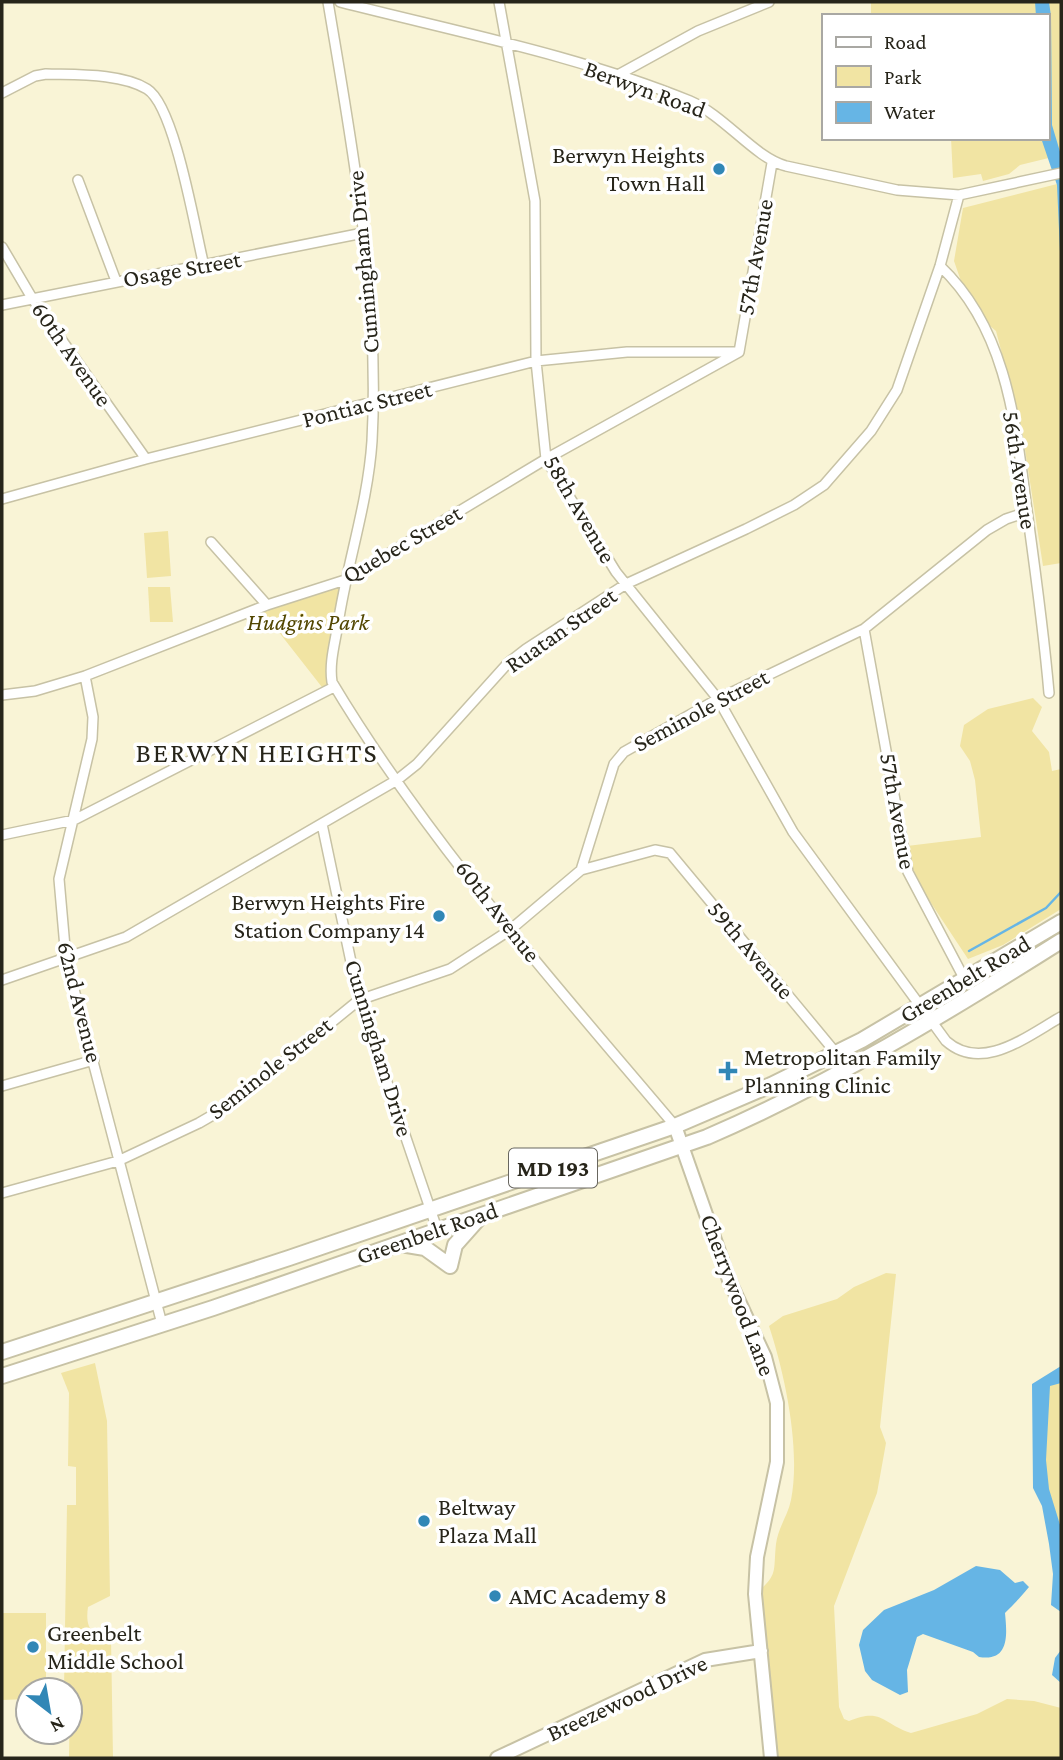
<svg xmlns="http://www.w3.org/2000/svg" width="1063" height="1760" viewBox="0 0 1063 1760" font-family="'Crimson Pro',serif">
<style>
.green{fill:#f1e4a3}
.water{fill:#66b5e5}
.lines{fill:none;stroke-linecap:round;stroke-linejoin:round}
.stream{stroke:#66b5e5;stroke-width:2.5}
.street-casing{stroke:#c7c2a5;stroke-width:12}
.secondary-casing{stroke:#c7c2a5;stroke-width:16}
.primary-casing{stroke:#c7c2a5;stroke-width:18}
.street{stroke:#fff;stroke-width:9}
.secondary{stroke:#fff;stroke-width:12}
.primary{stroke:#fff;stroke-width:14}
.poi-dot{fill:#3187b6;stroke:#fff;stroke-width:2.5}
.labels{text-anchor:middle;stroke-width:7;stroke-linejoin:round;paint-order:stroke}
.shield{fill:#fff;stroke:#68665f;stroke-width:2}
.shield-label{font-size:23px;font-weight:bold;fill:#27251a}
.street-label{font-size:24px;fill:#27251a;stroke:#fff}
.poi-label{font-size:24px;fill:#27251a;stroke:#fff;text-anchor:start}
.park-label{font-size:24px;font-style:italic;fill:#524601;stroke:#fff}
.quarter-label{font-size:28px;letter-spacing:2px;fill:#27251a;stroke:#fff}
</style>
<rect width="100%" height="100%" fill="#f9f4d6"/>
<!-- green -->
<path class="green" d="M871,2H1061V155L1020,165L1009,174L983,181L981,174L953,178L951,138H1047V16H871Z
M1061,183V563L1043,566L1022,430L996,331L971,310L954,261L963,208Z
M168,531L171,576L147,578L144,533Z
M345,580L332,682L325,691L260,608Z
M148,587H170L173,622H150Z
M1033,698L1042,707L1032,731L1049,752L1052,771L1061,769V909L1003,945L968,959L927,897L909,861L907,846L981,837L975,780L970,761L960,746L964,725L988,709Z
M886,1273L896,1274L880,1427L886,1443L877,1493L834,1606L839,1707L844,1719L849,1721C882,1707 883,1724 911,1733L977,1714L1007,1699L1034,1701L1061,1708V1758H771L755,1594C779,1575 773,1571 776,1544C778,1528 788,1515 791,1500C801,1449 785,1375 769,1326L783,1316L837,1299L854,1287Z
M95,1363L107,1421L110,1596L88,1607C85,1627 91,1637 111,1638L113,1758H69L70,1690H64L67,1505H76V1467L68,1466L69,1393L61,1373Z
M1061,1381V1600L1036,1393L1038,1388Z
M2,1613H46V1690H28V1699L2,1700Z"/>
<!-- water -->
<path class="water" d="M1035,2H1049L1051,16L1052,125L1061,155V274L1057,185L1041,138H1047V16H1036Z
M1061,1366V1383L1050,1386L1046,1460L1049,1489L1061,1528V1612L1051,1605L1053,1574L1049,1544L1042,1506L1033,1488L1032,1384Z
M976,1566L1000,1570L1015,1583L1023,1581L1029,1587C1020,1598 1015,1603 1005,1613C1007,1634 1010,1662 979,1657L973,1652L923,1634L917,1637L907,1670L908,1692L900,1695L872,1680L865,1671L859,1645L863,1630L884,1610L934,1590Z
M1061,1650V1683L1052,1675L1055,1658Z"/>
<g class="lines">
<!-- stream -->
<path class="stream" d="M969,951L1046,908L1061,892"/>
<defs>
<path id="street" d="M328,2C352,146 380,293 372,441C368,503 347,563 338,624C335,643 329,663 332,682C427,841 556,985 675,1126
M340,2C457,32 577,55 690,101C725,116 755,158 786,166L897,190L959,195L1061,173
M499,2L535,201L536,361L546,459L616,572L718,699L793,832L946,1041C982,1073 1027,1036 1061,1017
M616,76L698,31L769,2
M2,93L35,76L46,74C75,75 121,73 147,89C175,106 195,230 204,266
M78,180L116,281
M2,247L32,298L146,459
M940,266C1009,331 1016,429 1028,518C1036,576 1044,634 1049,693
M2,305L363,233
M739,352L772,163
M2,499L146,459L536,361L627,352H737
M211,542L267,605
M864,629L908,872L965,980
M85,676L93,717L92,739L59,879L66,959L162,1324
M2,695L35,691L85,676L267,605L345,580L546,459L739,352
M322,824L359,1000L437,1229
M2,835L74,820L334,687
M581,870L655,850L670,853L836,1053
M2,980L126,937L397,780L417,764L508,663L526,649L626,584L746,529L794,505L824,485L871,431L897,390L940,266L959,195
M2,1086L94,1060
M2,1193L118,1161L199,1123L230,1105L359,1000L450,969L510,930L581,870L614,764L624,752L718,699L864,629L987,530L1006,519L1027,512"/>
<path id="secondary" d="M675,1126L729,1280L765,1357L777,1403V1462L757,1557L755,1594L771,1758
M497,1758L705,1660L761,1651"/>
<path id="primary" d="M401,1244L425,1248L450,1266
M450,1266L455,1245L479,1218
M2,1352L289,1258L675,1126L771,1085L862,1040L1061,922
M2,1376L213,1308L707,1137C832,1083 947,1013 1061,941"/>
</defs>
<!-- street casing -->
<use href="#street" class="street-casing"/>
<!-- secondary casing -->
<use href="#secondary" class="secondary-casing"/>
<!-- primary casing -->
<use href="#primary" class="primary-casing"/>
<!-- street -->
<use href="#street" class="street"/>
<!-- secondary -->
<use href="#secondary" class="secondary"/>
<!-- primary -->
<use href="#primary" class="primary"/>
</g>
<!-- markers -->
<g class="poi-dot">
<circle cx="719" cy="169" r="7"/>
<circle cx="439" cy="916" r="7"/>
<path d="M724.5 1060.5h7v7h7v7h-7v7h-7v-7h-7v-7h7z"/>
<circle cx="424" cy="1521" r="7"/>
<circle cx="495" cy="1596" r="7"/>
<circle cx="33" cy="1647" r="7"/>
</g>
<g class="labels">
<!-- shield labels -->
<rect class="shield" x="509" y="1148.5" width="88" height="39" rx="5"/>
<g class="shield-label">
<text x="553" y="1176">MD 193</text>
</g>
<!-- street labels -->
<g class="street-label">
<text transform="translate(645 89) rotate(20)" y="8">Berwyn Road</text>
<text transform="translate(755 257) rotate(-80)" y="8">57th Avenue</text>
<text transform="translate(363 262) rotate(-95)" y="8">Cunningham Drive</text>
<text transform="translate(182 269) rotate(-10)" y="8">Osage Street</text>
<text transform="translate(72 354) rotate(55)" y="8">60th Avenue</text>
<text transform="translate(367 404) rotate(-14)" y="8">Pontiac Street</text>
<text transform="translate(1020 470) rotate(81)" y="8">56th Avenue</text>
<text transform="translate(580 509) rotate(60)" y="8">58th Avenue</text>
<text transform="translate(402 544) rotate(-30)" y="8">Quebec Street</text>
<text transform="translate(561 630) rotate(-35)" y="8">Ruatan Street</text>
<text transform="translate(701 710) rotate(-28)" y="8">Seminole Street</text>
<text transform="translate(898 811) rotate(80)" y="8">57th Avenue</text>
<text transform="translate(498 911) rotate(52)" y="8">60th Avenue</text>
<text transform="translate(751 950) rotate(50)" y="8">59th Avenue</text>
<text transform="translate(965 979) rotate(-31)" y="8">Greenbelt Road</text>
<text transform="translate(80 1002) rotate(76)" y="8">62nd Avenue</text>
<text transform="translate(379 1048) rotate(73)" y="8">Cunningham Drive</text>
<text transform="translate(270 1068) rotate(-38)" y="8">Seminole Street</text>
<text transform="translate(427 1233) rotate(-19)" y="8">Greenbelt Road</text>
<text transform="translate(738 1295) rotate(69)" y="8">Cherrywood Lane</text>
<text transform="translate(627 1698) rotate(-25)" y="8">Breezewood Drive</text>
</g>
<!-- poi labels -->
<g class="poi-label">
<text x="705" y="163" text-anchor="end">Berwyn Heights<tspan x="705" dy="28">Town Hall</tspan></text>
<text x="425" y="910" text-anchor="end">Berwyn Heights Fire<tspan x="425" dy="28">Station Company 14</tspan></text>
<text x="744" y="1065">Metropolitan Family<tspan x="744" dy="28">Planning Clinic</tspan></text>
<text x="438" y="1515">Beltway<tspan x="438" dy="28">Plaza Mall</tspan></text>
<text x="509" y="1604">AMC Academy 8</text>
<text x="47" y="1641">Greenbelt<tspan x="47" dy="28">Middle School</tspan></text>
</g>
<!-- park labels -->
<g class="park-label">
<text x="308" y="630">Hudgins Park</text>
</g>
<!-- quarter labels -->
<g class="quarter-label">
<text x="257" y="762">BERWYN HEIGHTS</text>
</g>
</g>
<!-- border -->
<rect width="1063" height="1760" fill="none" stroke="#27251a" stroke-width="7"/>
<!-- legend -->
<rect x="822" y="14" width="228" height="126" fill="#ffffff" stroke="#a9a8a3" stroke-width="2"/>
<rect x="836" y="37" width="35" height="10" fill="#ffffff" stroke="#a9a8a3" stroke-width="2"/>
<text x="884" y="49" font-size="21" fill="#27251a">Road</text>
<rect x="836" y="66" width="35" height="21" fill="#f1e4a3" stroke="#a9a8a3" stroke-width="2"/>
<text x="884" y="84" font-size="21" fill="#27251a">Park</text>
<rect x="836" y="102" width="35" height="21" fill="#66b5e5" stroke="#a9a8a3" stroke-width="2"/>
<text x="884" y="119" font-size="21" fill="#27251a">Water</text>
<!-- north arrow -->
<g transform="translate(49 1711) rotate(149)"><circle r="33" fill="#ffffff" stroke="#a9a8a3" stroke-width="2"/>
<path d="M0-5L12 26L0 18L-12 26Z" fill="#3187b6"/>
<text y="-10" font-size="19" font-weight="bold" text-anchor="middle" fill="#27251a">N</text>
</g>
</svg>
